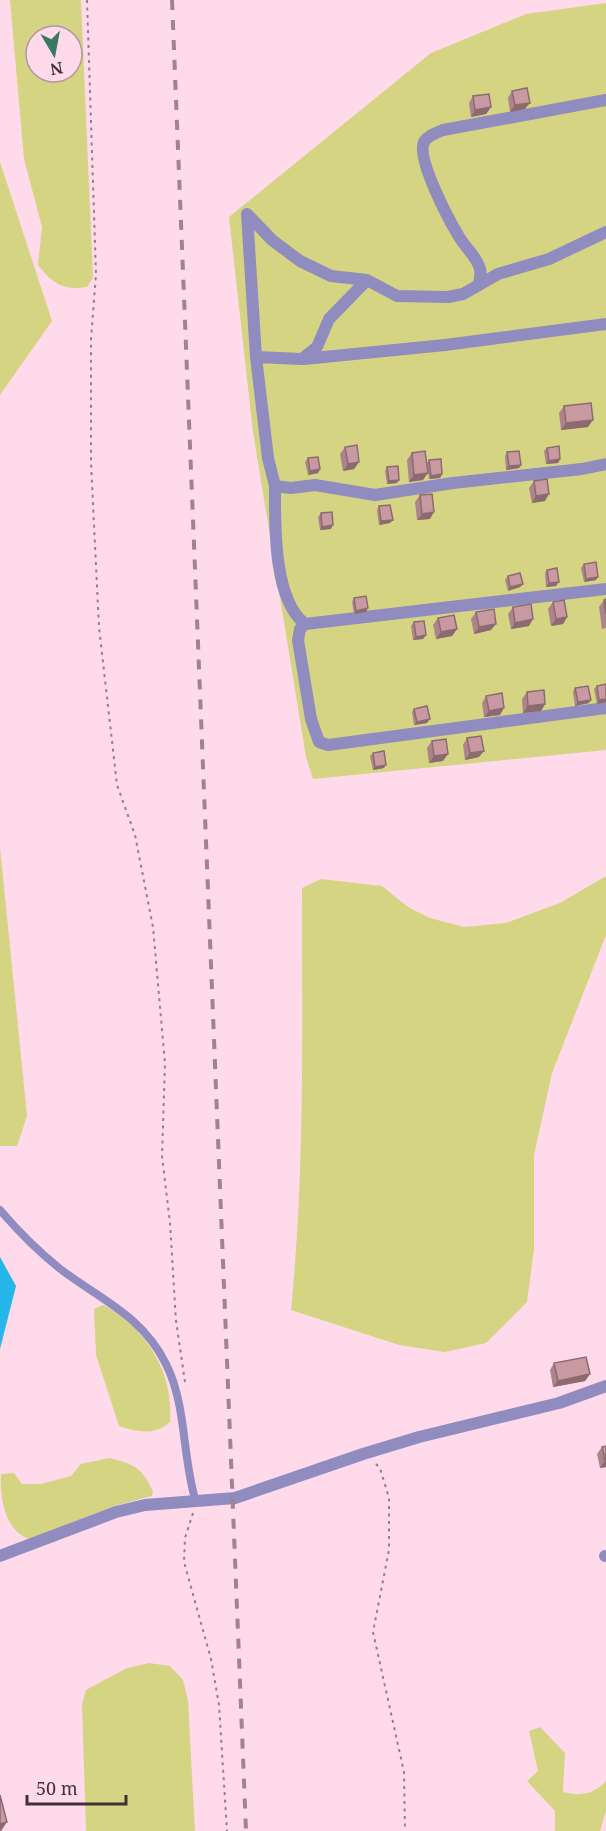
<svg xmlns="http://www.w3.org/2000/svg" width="606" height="1831" viewBox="0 0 606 1831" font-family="'Noto Serif',serif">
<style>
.green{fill:#d5d483;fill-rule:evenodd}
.water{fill:#26b7ea}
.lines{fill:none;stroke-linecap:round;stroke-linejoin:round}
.path{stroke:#977d89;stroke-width:2;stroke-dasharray:3 4.5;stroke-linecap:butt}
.lane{stroke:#908cbf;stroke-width:8}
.street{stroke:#908cbf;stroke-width:12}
.rail{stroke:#9e8390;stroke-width:4;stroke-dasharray:10 10;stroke-linecap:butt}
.wall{fill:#ac848a}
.shaded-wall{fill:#8c6b70}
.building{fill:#c899a0;stroke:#8c6b70;stroke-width:1.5}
</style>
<rect width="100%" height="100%" fill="#ffdaeb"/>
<!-- green -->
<path class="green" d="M10,0H81L93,278L87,287C63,291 52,283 38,265L42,227L24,159ZM36,36H72V72H36Z
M606,3V750L313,779L306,757L253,432L229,217L431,53L526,14Z
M0,162L52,321L0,395Z
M0,847L27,1116L17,1146H0Z
M606,876V935L552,1073L534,1155V1249L527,1302L486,1343L445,1352L399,1345L291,1310C305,1170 302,1028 302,888L321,879L382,886L408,907L430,918L464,927L506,923L560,903Z
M103,1305C146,1328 174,1372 170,1422C154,1436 138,1432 119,1426L96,1355L94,1309Z
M109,1458C134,1464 143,1468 153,1492L152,1496L118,1505L29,1539C4,1530 0,1497 1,1474L14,1473L22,1484H41L71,1476L81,1464Z
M149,1663L170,1666L183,1680L188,1701L195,1831H86L82,1704L86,1690L127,1668Z
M540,1727L565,1753L563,1792C580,1796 593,1795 606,1781V1811L600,1831H555V1811L527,1781L538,1771L529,1731Z"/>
<!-- water -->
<path class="water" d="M0,1257L16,1286L0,1349Z"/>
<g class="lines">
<!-- path -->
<path class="path" d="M87,0L96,274L91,340V463L99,627L117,785L135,835L153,927L165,1064L162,1156L170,1223L176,1321L185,1382
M376,1464L380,1468L389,1498V1550L373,1632L404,1772L405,1831
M193,1513L185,1538L184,1562L211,1659L219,1705L227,1831"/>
<!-- lane -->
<path class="lane" d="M0,1210C18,1231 38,1251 59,1268C99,1299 142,1315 166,1364C187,1406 182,1458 196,1502"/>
<!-- street -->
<path class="street" d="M367,280L329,319L317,347L302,359L256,357L247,214L272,240L300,261L331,276L367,280L397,296L448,297L463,294L498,274L549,259L606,232
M479,284C480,277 482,272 479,266C475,255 464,246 458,235C449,220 416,158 424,142C428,135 437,133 443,130L606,100
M256,357L268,458L275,486L291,488L315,485L375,495L453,483L582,469L606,464
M304,359L445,345L606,324
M275,486C275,524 273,599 305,624L606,589
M305,624L300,629L298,640L311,719L319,742L328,745L606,708
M0,1556L116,1512L145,1505L235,1498L363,1454L419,1437L559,1403L606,1386
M605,1556H606"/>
<!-- rail -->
<path class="rail" d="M172,0L246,1831"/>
</g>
<!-- wall -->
<path class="wall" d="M512,91L525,109L510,112L508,98Z
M473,96L491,107L486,114L471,117L469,103Z
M564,406L588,427L561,430L559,413Z
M345,447L359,462L354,469L343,471L340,454Z
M547,448L560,459L558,463L546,464L544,451Z
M507,452L521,465L519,468L506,470L505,456Z
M412,453L423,480L409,482L407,460Z
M308,458L320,469L318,473L308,475L305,462Z
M429,460L442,474L440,478L429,479L427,463Z
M387,467L397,483L387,484L385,471Z
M534,481L545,501L532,503L529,488Z
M420,495L430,519L417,520L415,502Z
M379,506L390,523L379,525L377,510Z
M321,513L331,529L320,530L318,517Z
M584,564L596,580L584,582L581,568Z
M547,570L556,586L546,587L545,573Z
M508,576L523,584L520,587L508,591L505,580Z
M354,598L366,612L354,614L352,602Z
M606,599V628L602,629L599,607L604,600Z
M553,602L567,617L563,624L551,626L548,609Z
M513,607L529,626L511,629L508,614Z
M476,612L491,630L474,634L471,619Z
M438,618L457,629L452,636L436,639L433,625Z
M414,622L426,635L423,639L413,640L411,626Z
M597,686L606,702L597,704L594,689Z
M575,688L589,703L575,706L573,692Z
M527,692L545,704L541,711L523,713L522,699Z
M486,696L500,715L484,717L482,703Z
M414,709L427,723L414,725L412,712Z
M467,738L479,757L465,760L463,745Z
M432,741L443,761L429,763L427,748Z
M373,753L384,768L373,770L370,756Z
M554,1363L590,1374L585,1381L553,1387L550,1370Z
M602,1447L606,1467L600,1468L597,1454Z"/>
<!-- shaded-wall -->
<path class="shaded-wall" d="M530,103L525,109L510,112L515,105Z
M491,107L486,114L471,117L475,110Z
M593,420L588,427L561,430L566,423Z
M560,459L558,463L546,464L549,461Z
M359,462L354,469L343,471L348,464Z
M521,465L519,468L506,470L509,466Z
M320,469L318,473L308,475L310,471Z
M428,473L423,480L409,482L414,475Z
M442,474L440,478L429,479L431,476Z
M399,480L397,483L387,484L389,481Z
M549,494L545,501L532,503L536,496Z
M434,512L430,519L417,520L422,514Z
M393,520L390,523L379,525L381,521Z
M333,525L331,529L320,530L322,527Z
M598,577L596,580L584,582L586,579Z
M559,582L556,586L546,587L549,583Z
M523,584L520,587L508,591L510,587Z
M368,608L366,612L354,614L356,611Z
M567,617L563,624L551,626L556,619Z
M533,619L529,626L511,629L515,623Z
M496,624L491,630L474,634L479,627Z
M457,629L452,636L436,639L441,632Z
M426,635L423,639L413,640L416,637Z
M606,699V702L597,704L599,700Z
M591,700L589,703L575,706L578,702Z
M545,704L541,711L523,713L528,706Z
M504,708L500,715L484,717L489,711Z
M430,719L427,723L414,725L417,722Z
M484,751L479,757L465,760L470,753Z
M448,754L443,761L429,763L434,756Z
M386,765L384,768L373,770L375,767Z
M590,1374L585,1381L553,1387L558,1381Z
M605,1461H606V1467L600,1468Z
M7,1822L1,1831H0V1824Z"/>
<!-- building -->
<path class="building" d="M527,88L530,103L515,105L512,91Z
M489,94L491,107L475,110L473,96Z
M591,403L593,420L566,423L564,406Z
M357,445L359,462L348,464L345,447Z
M559,446L560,459L549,461L547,448Z
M425,451L428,473L414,475L412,453Z
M519,451L521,465L509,466L507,452Z
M318,457L320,469L310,471L308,458Z
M441,459L442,474L431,476L429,460Z
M398,466L399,480L389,481L387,467Z
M547,479L549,494L536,496L534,481Z
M432,494L434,512L422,514L420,495Z
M390,505L393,520L381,521L379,506Z
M332,512L333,525L322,527L321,513Z
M596,562L598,577L586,579L584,564Z
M557,568L559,582L549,583L547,570Z
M520,573L523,584L510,587L508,576Z
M366,596L368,608L356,611L354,598Z
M606,599V614L604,600Z
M564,600L567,617L556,619L553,602Z
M531,604L533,619L515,623L513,607Z
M494,609L496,624L479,627L476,612Z
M454,615L457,629L441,632L438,618Z
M424,621L426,635L416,637L414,622Z
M606,684V699L599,700L597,686Z
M588,686L591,700L578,702L575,688Z
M544,690L545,704L528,706L527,692Z
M502,693L504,708L489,711L486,696Z
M427,706L430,719L417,722L414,709Z
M481,736L484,751L470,753L467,738Z
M446,739L448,754L434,756L432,741Z
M384,751L386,765L375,767L373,753Z
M586,1357L590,1374L558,1381L554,1363Z
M606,1446V1461H605L602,1447Z
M0,1795L7,1822L0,1824Z"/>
<!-- north arrow -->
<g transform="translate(54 54) rotate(170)"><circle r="28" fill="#ffdaeb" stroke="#b396a3" stroke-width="1.5"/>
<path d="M0-4.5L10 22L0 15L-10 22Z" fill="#3c7963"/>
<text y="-9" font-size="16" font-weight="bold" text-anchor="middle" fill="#413038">N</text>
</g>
<!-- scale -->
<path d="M27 1795v9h99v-9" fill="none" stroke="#413038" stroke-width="3"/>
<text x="36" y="1795" font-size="18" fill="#413038" stroke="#ffdaeb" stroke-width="4.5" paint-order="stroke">50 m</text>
</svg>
